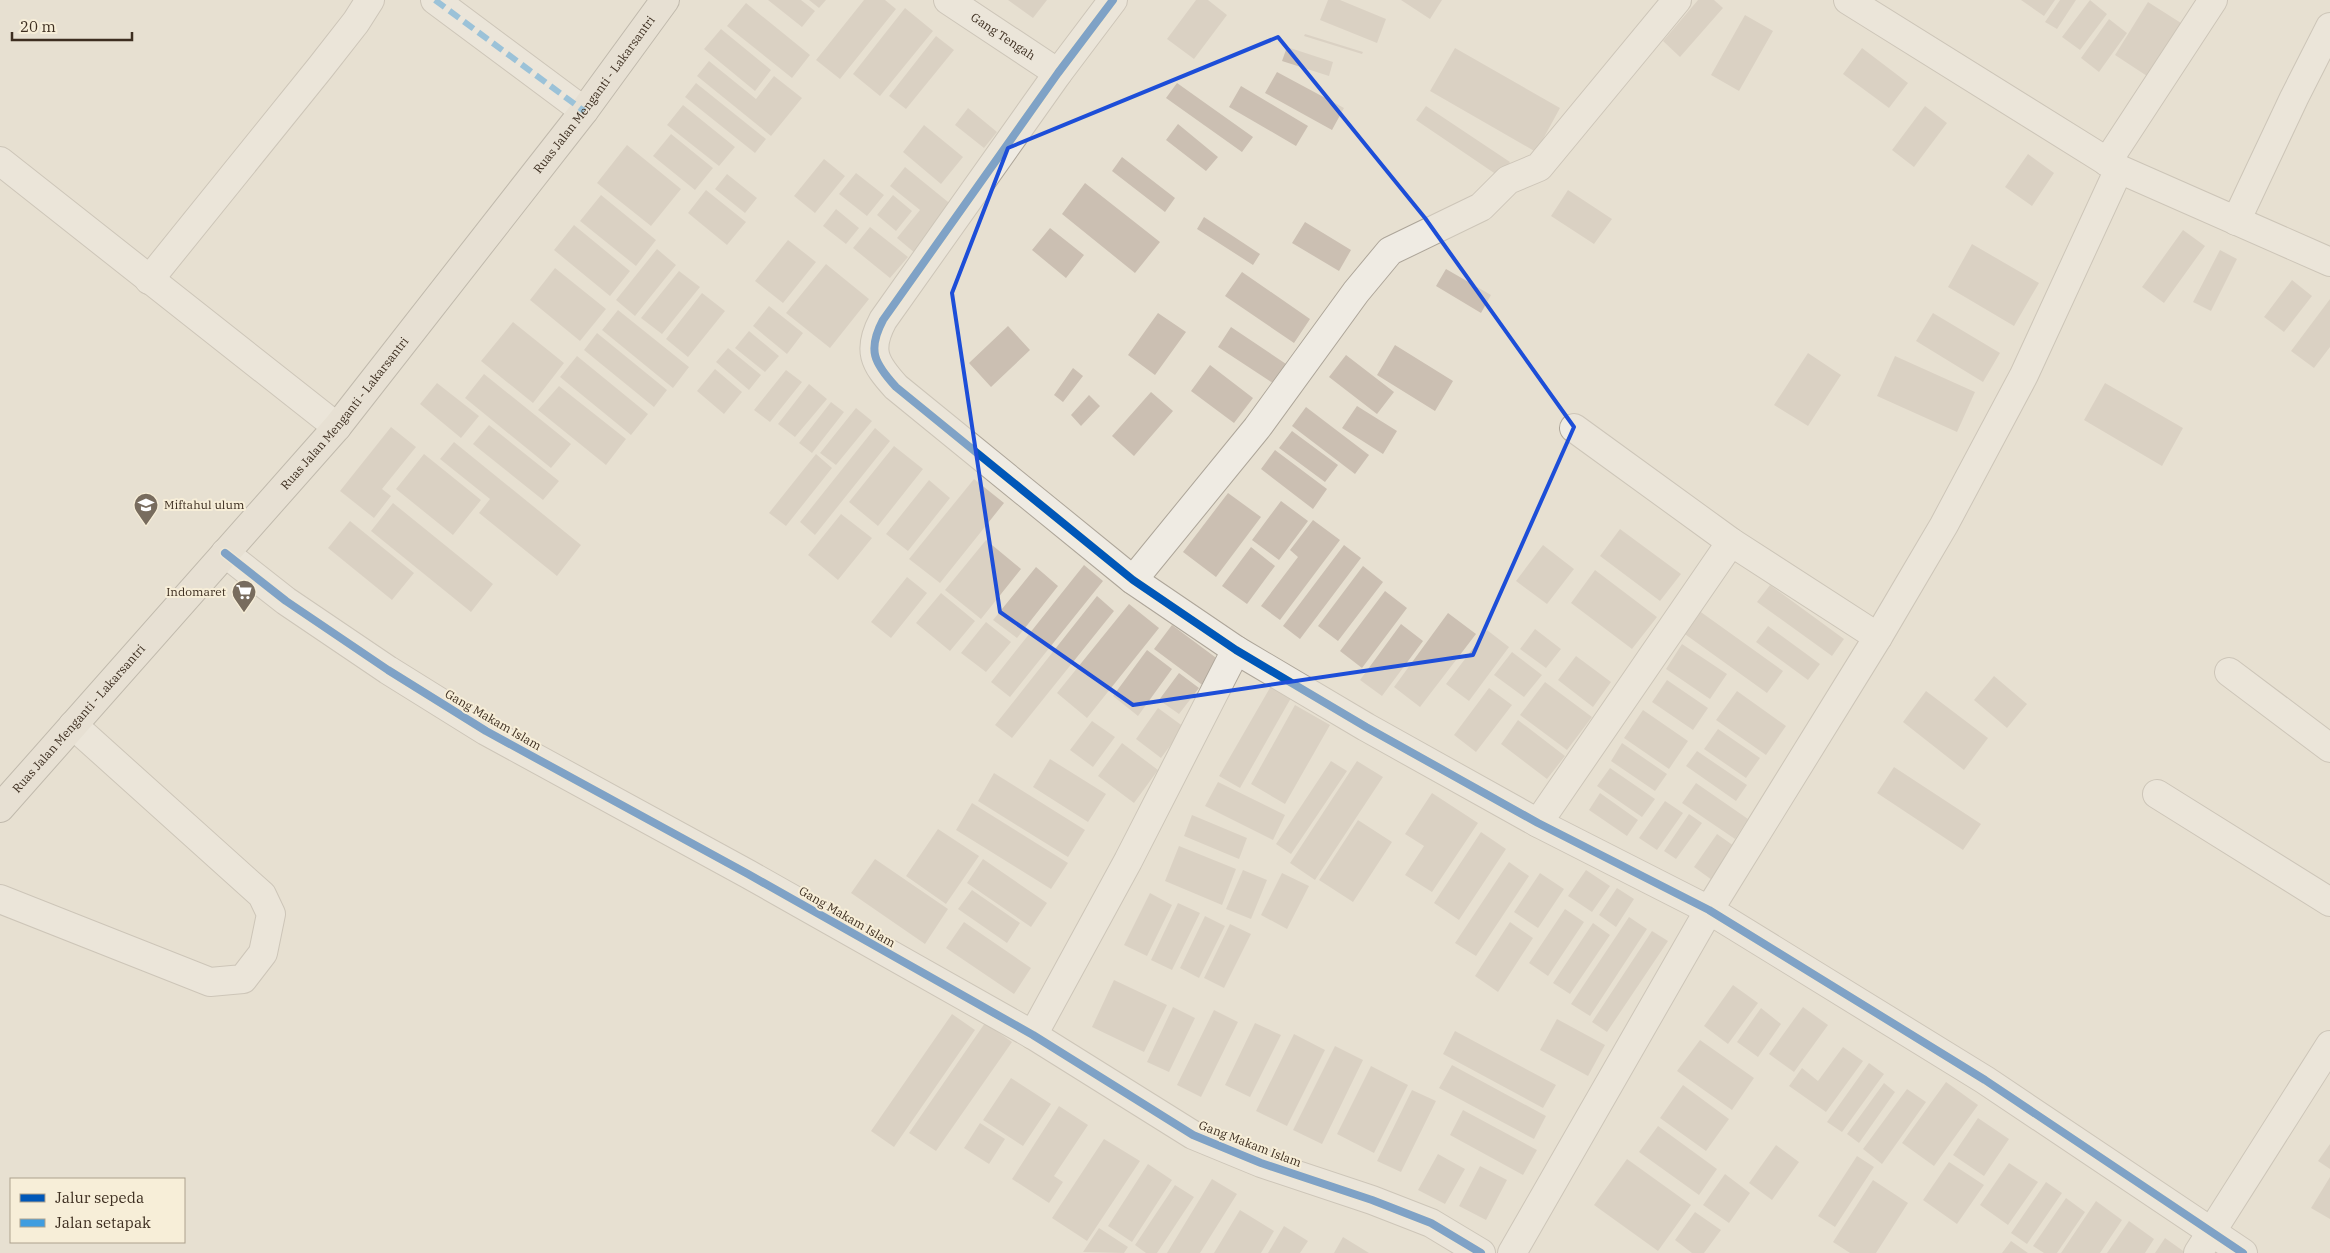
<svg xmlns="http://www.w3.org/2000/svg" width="2330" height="1253" viewBox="0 0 2330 1253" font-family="'IBM Plex Serif',serif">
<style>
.building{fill:#cbbfb2}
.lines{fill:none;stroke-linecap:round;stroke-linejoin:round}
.minor-casing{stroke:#ada599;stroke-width:30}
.major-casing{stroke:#928b80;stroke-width:30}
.minor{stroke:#efebe3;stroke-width:28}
.major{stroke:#e6e1d4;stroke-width:28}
.quiet{stroke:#3f9de0;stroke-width:6;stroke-dasharray:12 6;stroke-linecap:butt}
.cycleway-casing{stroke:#f7eed8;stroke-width:11}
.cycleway{stroke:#0057b8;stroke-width:8}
.marked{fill:none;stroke:#1d4ed8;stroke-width:4;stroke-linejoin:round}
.labels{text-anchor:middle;stroke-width:4;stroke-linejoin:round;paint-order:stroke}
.street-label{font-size:12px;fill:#3d2e20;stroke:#f7eed8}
.poi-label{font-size:12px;fill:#3d2e20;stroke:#f7eed8;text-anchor:start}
</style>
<rect width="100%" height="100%" fill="#e7e0d1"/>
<!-- building -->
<path class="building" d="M768,0H801L815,11L802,27Z
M809,0H826L819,8Z
M864,0H885L896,9L840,79L816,60Z
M1008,0H1047L1033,18Z
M1196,0H1208L1227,15L1194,59L1167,39Z
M1328,0H1340L1386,19L1377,43L1320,20Z
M1401,0H1442L1430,19Z
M1698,0H1714L1723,8L1680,57L1663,41Z
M2021,0H2055L2044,16Z
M2060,0H2076L2057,29L2045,22Z
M2090,0L2107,14L2080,50L2062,37Z
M2148,2L2181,23L2147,76L2115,55Z
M746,3L810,55L792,78L727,26Z
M905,8L933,31L880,96L853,74Z
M1745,15L1773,31L1739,91L1711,75Z
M2109,19L2127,33L2099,72L2081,58Z
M721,29L771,70L755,91L704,49Z
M1305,34L1363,52L1362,54L1304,36Z
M936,36L954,50L906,109L889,96Z
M1287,47L1333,62L1329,76L1282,61Z
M1455,48L1560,108L1536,152L1430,91Z
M1862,48L1908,83L1889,108L1843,74Z
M709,61L756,99L774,76L802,98L771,136L697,76Z
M1277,72L1344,108L1332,130L1265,93Z
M696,83L766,139L755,153L685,97Z
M1177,83L1253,137L1242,152L1166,98Z
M1241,86L1308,126L1296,146L1229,107Z
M683,105L735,147L719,166L667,125Z
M1426,106L1510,162L1500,177L1416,120Z
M1925,106L1947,123L1914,167L1892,150Z
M968,108L997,132L984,148L955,125Z
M1178,124L1218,157L1206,171L1166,140Z
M924,125L963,157L941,184L903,152Z
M671,134L713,168L695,190L653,156Z
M627,145L681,189L651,226L597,183Z
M2028,154L2054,173L2032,206L2005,187Z
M1122,157L1175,198L1165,212L1112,171Z
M824,159L845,176L815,213L794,196Z
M905,167L953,206L915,253L897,238L920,210L890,186Z
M856,173L884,195L867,216L839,194Z
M727,174L757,198L745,213L715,189Z
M1085,183L1160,242L1135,273L1062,214Z
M706,190L746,222L727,245L688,213Z
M1568,190L1612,219L1594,244L1551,216Z
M601,195L656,240L636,266L580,221Z
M893,195L912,211L896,231L877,215Z
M836,209L859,228L846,244L823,226Z
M1204,217L1260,254L1253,265L1197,229Z
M1305,222L1351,250L1339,271L1292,243Z
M574,225L630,271L610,296L554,250Z
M870,227L908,257L890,278L853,248Z
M1050,228L1084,255L1066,278L1032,250Z
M2183,230L2205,246L2164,303L2142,287Z
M788,240L816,262L783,303L755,281Z
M1972,244L2039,283L2014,326L1948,287Z
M657,249L676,265L635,316L616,300Z
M2220,250L2237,259L2211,311L2193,302Z
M826,264L869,299L830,348L786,313Z
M555,268L606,309L580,341L530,300Z
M1446,269L1491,295L1481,313L1436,286Z
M679,271L700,287L662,334L641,318Z
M1242,272L1310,319L1294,343L1225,296Z
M2292,280L2312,296L2284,332L2264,317Z
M702,293L725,311L688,357L666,339Z
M2330,299V347L2314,368L2291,351Z
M769,306L803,333L787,354L753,326Z
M618,310L689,367L673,388L602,330Z
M1158,313L1186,332L1155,375L1128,355Z
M1933,313L2000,353L1983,382L1916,341Z
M513,322L564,363L533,403L481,361Z
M1008,326L1030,350L991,387L969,363Z
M1231,327L1289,366L1276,385L1218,347Z
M749,331L779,356L765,372L735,348Z
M597,333L667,390L654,407L584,350Z
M1395,345L1453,381L1435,411L1377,375Z
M728,348L761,375L749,390L716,362Z
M1808,353L1841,375L1808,426L1774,405Z
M1346,355L1394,392L1377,414L1329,377Z
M577,356L648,414L631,435L560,377Z
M1895,356L1975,392L1957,432L1877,396Z
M1210,365L1253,398L1234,423L1191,391Z
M1073,368L1083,376L1063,402L1054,395Z
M715,369L742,392L724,414L697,391Z
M786,370L802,382L770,422L754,410Z
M484,374L571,444L551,468L465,398Z
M437,383L479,416L461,438L420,404Z
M2105,383L2183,428L2162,466L2084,420Z
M809,384L827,399L795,437L778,424Z
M559,386L626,439L606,465L538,410Z
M1151,392L1173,411L1134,456L1112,436Z
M1089,395L1100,406L1081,426L1071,415Z
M831,402L844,412L812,453L799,443Z
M1357,406L1397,431L1383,454L1342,428Z
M1306,407L1369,455L1355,474L1292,426Z
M856,408L872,421L836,465L820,453Z
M489,425L559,481L543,500L473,444Z
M391,427L416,447L382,489L391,496L374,518L340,491Z
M875,428L890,441L815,535L800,522Z
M1292,431L1338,465L1325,482L1279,448Z
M454,442L581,545L557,576L479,513L490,499L440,459Z
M894,446L923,469L878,526L849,502Z
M1275,450L1327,489L1313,509L1261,469Z
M424,454L481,500L453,535L396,489Z
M816,454L832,468L786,526L769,513Z
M974,479L1004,503L940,583L909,559Z
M929,480L950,498L908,551L886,534Z
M1228,493L1261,517L1216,577L1183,552Z
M1281,501L1308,521L1279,560L1252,540Z
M393,503L493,584L471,612L371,531Z
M841,514L872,538L838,580L808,555Z
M1313,520L1340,540L1280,620L1261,606L1298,557L1290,550Z
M350,521L414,573L392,600L328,548Z
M1620,529L1681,574L1660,601L1600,556Z
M986,540L1021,569L981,619L945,590Z
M1344,545L1361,558L1300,639L1283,626Z
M1543,545L1574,569L1547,604L1516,581Z
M1251,547L1275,566L1247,604L1222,586Z
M1084,565L1103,581L1010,697L991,682Z
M1363,566L1383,582L1338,641L1318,626Z
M1036,567L1058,586L1017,638L993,620Z
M1595,570L1657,617L1632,649L1571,603Z
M907,577L927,593L891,638L871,622Z
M1770,585L1844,639L1832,656L1757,602Z
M1385,591L1407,608L1362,668L1340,651Z
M941,593L975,621L950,651L916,623Z
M1097,596L1114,611L1012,738L995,725Z
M1129,604L1159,628L1087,718L1057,693Z
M1698,610L1783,671L1767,693L1682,632Z
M1448,613L1476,634L1420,707L1394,687Z
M986,622L1011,642L986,672L961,653Z
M1401,624L1423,641L1382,696L1360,680Z
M1172,625L1223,663L1205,687L1154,649Z
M1768,626L1820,664L1808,680L1756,642Z
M1535,629L1561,649L1546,668L1520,649Z
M1487,630L1509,647L1469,701L1446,684Z
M1682,644L1727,674L1710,699L1666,669Z
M1147,650L1172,669L1138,716L1113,696Z
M1512,652L1542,675L1524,697L1494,675Z
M1576,656L1611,682L1593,707L1558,680Z
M1179,673L1199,688L1179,714L1159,700Z
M1994,676L2027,704L2007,728L1974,700Z
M1667,680L1708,708L1693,730L1652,702Z
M1545,682L1592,717L1567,750L1520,715Z
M1271,686L1291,698L1240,788L1219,776Z
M1489,688L1512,705L1476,752L1454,735Z
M1737,691L1786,726L1766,755L1716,720Z
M1926,691L1988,738L1964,770L1903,722Z
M1295,705L1330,725L1285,804L1251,784Z
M1158,708L1184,727L1161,758L1136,739Z
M1643,710L1688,741L1669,769L1624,738Z
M1518,720L1565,756L1547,779L1501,744Z
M1092,721L1115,737L1093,767L1070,750Z
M1718,729L1760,758L1746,778L1704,749Z
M1122,743L1158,770L1134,803L1098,776Z
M1622,743L1667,774L1655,791L1611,761Z
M1697,751L1747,785L1736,801L1686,766Z
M1050,759L1106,794L1088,822L1033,787Z
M1331,761L1347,771L1291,854L1276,844Z
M1357,761L1383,777L1315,880L1290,863Z
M1894,767L1981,824L1963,850L1877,793Z
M1610,768L1655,799L1642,817L1597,786Z
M994,773L1085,830L1068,857L978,801Z
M1218,782L1285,815L1273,840L1205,806Z
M1696,783L1748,819L1735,839L1682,803Z
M1432,793L1478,823L1432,892L1405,875L1424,846L1405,834Z
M1600,793L1638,820L1627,836L1589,810Z
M1665,801L1683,813L1657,850L1639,838Z
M972,803L1068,863L1051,889L956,830Z
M1689,814L1702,823L1676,859L1664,851Z
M1192,815L1247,838L1239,859L1184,836Z
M1358,820L1392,842L1353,902L1319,880Z
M938,829L979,856L946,904L906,876Z
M1481,832L1506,849L1459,920L1434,903Z
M1717,834L1734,846L1712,880L1694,867Z
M1179,846L1236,869L1222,905L1165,881Z
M875,859L948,909L925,944L851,893Z
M983,859L1047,903L1031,927L967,883Z
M1509,862L1529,876L1476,956L1455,943Z
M1243,870L1267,880L1251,919L1226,909Z
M1586,870L1610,886L1592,912L1568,896Z
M1282,873L1309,886L1287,929L1261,915Z
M1540,873L1564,889L1538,928L1514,912Z
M1617,888L1634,899L1616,927L1599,915Z
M972,890L1020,923L1007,943L958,909Z
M1150,893L1172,905L1147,956L1124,945Z
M1178,903L1200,913L1172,970L1151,960Z
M1565,909L1584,922L1548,976L1529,963Z
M1205,916L1225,926L1199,978L1180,968Z
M1629,917L1647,929L1590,1016L1571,1004Z
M964,922L1031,968L1014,994L946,948Z
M1510,922L1533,938L1498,992L1475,976Z
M1593,923L1610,935L1570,994L1553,983Z
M1230,924L1251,934L1224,988L1204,978Z
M1652,931L1668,941L1607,1032L1592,1022Z
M1114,980L1167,1005L1144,1052L1092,1027Z
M1733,985L1758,1003L1728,1044L1704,1026Z
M1173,1007L1195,1018L1169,1072L1147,1062Z
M1803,1007L1828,1025L1794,1072L1769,1054Z
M1761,1008L1781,1024L1758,1057L1737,1042Z
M1214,1010L1238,1022L1201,1097L1177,1085Z
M952,1014L975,1030L894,1147L871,1131Z
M1557,1019L1605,1045L1588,1076L1540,1050Z
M985,1023L1012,1042L936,1151L909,1133Z
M1255,1023L1281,1035L1250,1097L1225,1085Z
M1455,1031L1556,1085L1543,1108L1443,1054Z
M1294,1034L1325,1050L1287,1126L1256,1111Z
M1700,1040L1754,1078L1732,1110L1677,1071Z
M1335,1046L1363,1060L1322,1144L1293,1130Z
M1843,1047L1863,1061L1826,1112L1789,1086L1802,1068L1818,1081Z
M1869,1063L1884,1074L1842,1132L1827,1122Z
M1452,1065L1546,1116L1534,1139L1439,1088Z
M1371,1066L1408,1085L1374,1153L1337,1134Z
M1011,1078L1051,1104L1023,1146L983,1120Z
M1946,1082L1978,1105L1934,1166L1902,1143Z
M1884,1083L1895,1092L1859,1143L1847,1134Z
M1683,1085L1729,1119L1706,1151L1660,1118Z
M1907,1089L1926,1102L1882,1164L1863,1149Z
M1412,1090L1436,1101L1401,1172L1377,1161Z
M1059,1106L1088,1125L1054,1176L1063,1182L1049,1203L1012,1179Z
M1463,1110L1537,1150L1523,1175L1450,1135Z
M1978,1118L2009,1139L1984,1176L1953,1155Z
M980,1123L1005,1139L989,1164L964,1148Z
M1658,1126L1717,1169L1699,1195L1639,1152Z
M1104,1139L1140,1161L1087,1241L1052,1218Z
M2330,1144V1169L2318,1161Z
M1776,1145L1799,1162L1772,1200L1749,1183Z
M1438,1154L1465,1169L1445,1204L1418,1190Z
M1857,1156L1874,1167L1835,1227L1818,1216Z
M1627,1159L1691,1205L1658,1251L1594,1205Z
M1949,1162L1984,1185L1957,1224L1923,1200Z
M2009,1163L2038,1182L2008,1225L1980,1205Z
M1148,1164L1172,1180L1132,1242L1108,1226Z
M1480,1166L1507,1180L1486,1220L1459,1206Z
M1725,1174L1750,1193L1729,1223L1703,1205Z
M2330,1177V1219L2311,1208Z
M1212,1179L1237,1194L1200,1253H1167Z
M1873,1180L1908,1203L1876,1253H1850L1833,1242Z
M2046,1182L2062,1193L2027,1244L2011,1233Z
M1175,1185L1194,1197L1157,1253H1146L1135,1245Z
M2066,1198L2085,1212L2057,1253H2044L2033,1246Z
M2096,1201L2122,1220L2100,1253H2061Z
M1240,1210L1274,1231L1261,1253H1214Z
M1695,1212L1721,1230L1704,1253H1692L1675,1240Z
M2129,1221L2154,1239L2145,1253H2107Z
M1284,1226L1308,1241L1300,1253H1268Z
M1099,1228L1128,1247L1124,1253L1083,1252Z
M1343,1237L1369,1253H1334Z
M2165,1238L2186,1253H2155Z
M2011,1241L2028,1253H2002Z"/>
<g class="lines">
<defs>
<g id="minor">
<path d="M435,0L584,111"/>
<path id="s1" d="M948,0L1058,73"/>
<path d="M1113,0L1058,73L883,320C867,350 874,363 896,387L1133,580L1236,650L1366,727L1538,823L1709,910L1985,1080L2243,1253"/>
<path d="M1848,0L2119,169L2330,262"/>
<path d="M0,161L337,427"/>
<path d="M2107,162L2213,0"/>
<path d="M2236,221L2294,98L2330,27"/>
<path d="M149,280L320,68L356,22L370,0"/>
<path d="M1574,428L1731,542L1878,637"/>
<path d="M225,553L286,601L388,670L486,731L748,874L1033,1035L1193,1135L1261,1163L1372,1200L1431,1223L1481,1253"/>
<path d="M1133,580L1257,428L1356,292L1390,251L1481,207L1508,180L1539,167L1677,0"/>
<path d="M2229,672L2330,748"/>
<path d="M2157,794L2330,902"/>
<path d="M1538,823L1731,542"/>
<path d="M0,899L210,982L243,979L263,953L271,914L262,895L73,725"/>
<path d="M1033,1035L1128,861L1236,650"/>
<path d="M1512,1253L1709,910L1878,637L1944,525L2024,375L2119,169"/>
<path d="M2198,1253L2330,1045"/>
</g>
<g id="major">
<path id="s2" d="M0,808L337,427L584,111L665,0"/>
</g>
</defs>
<!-- minor casing -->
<use href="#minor" class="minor-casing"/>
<!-- major casing -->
<use href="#major" class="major-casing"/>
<!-- minor -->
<use href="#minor" class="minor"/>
<!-- major -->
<use href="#major" class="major"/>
<!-- quiet -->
<path class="quiet" d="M435,0L584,111"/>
<defs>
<path id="cycleway" d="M1113,0L1058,73L883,320C867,350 874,363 896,387L1133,580L1236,650L1366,727L1538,823L1709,910L1985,1080L2243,1253
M225,553L286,601L388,670L486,731L748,874L1033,1035L1193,1135L1261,1163L1372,1200L1431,1223L1481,1253"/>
</defs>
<!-- cycleway casing -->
<use href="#cycleway" class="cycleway-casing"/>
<!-- cycleway -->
<use href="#cycleway" class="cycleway"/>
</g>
<!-- marked area -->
<path d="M0 0H2330V1253H0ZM1278,37L1425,218L1574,427L1473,655L1133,705L1000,612L952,293L1008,148Z" fill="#e7e0d1" fill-opacity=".55" fill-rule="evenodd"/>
<path class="marked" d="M1278,37L1425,218L1574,427L1473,655L1133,705L1000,612L952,293L1008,148Z"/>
<!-- icons -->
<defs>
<symbol id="school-pin" viewBox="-11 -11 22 30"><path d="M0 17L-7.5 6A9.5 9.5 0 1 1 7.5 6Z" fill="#786c5e" stroke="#f7eed8"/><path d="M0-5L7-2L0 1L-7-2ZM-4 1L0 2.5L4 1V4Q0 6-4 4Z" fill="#fff"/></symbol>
<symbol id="supermarket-pin" viewBox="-11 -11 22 30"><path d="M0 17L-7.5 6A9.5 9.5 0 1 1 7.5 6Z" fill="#786c5e" stroke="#f7eed8"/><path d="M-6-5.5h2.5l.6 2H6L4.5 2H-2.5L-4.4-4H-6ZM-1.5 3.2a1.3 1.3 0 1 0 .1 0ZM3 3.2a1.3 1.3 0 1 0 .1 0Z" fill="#fff"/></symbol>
</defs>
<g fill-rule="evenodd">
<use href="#school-pin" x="132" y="491" width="28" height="38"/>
<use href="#supermarket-pin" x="230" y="578" width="28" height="38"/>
</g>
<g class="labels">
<!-- street labels -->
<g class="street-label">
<text dy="4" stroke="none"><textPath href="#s1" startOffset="66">Gang Tengah</textPath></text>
<text dy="4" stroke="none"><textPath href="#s2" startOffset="929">Ruas Jalan Menganti - Lakarsantri</textPath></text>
<text dy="4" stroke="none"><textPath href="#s2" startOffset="524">Ruas Jalan Menganti - Lakarsantri</textPath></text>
<text dy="4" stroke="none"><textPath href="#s2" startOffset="119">Ruas Jalan Menganti - Lakarsantri</textPath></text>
<text transform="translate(493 720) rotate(30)" y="4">Gang Makam Islam</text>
<text transform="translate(847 917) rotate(30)" y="4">Gang Makam Islam</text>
<text transform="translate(1250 1144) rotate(21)" y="4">Gang Makam Islam</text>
</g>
<!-- poi labels -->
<g class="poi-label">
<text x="164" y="509">Miftahul ulum</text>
<text x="226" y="596" text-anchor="end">Indomaret</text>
</g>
</g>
<!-- legend -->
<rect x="10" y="1178" width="175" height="65" fill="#f7eed8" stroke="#ada18e"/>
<rect x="20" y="1194" width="25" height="8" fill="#0057b8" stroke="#ada18e"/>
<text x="55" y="1203" font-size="15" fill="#3d2e20">Jalur sepeda</text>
<rect x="20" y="1219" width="25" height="8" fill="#3f9de0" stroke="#ada18e"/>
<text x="55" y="1228" font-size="15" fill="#3d2e20">Jalan setapak</text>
<!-- scale -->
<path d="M12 32v8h120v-8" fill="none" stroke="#3d2e20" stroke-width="2.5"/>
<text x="20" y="32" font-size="15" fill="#3d2e20" stroke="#f7eed8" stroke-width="4" paint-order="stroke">20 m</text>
</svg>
